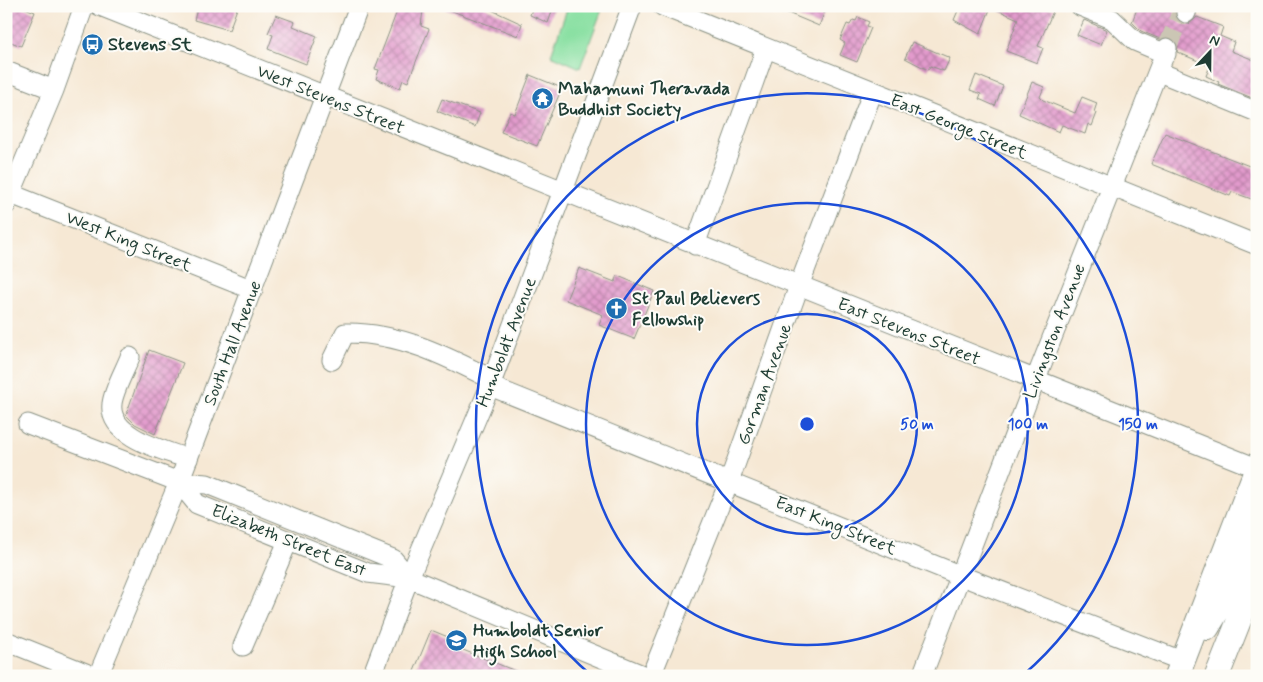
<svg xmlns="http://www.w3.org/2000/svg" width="1263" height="682" viewBox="0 0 1263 682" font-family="Mynerve,sans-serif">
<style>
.grass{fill:#8ae0a3;stroke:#548e6c}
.building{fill:url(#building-cross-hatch)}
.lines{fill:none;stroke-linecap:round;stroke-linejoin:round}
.minor-tunnel{stroke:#cbc6b4;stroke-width:19;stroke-dasharray:19 9;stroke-linecap:butt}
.minor-casing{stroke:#8a9284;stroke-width:21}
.major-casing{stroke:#8a9284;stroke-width:26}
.minor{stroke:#fff;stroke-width:19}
.major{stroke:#fff;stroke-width:24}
.ring{fill:none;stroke:#1d4ed8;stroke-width:2.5}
.labels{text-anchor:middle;stroke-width:4;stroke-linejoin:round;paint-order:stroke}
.poi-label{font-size:18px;font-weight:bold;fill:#1f3d34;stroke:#fdfcf7;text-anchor:start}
.street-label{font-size:18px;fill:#1f3d34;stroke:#fdfcf7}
.centre{fill:#1d4ed8;stroke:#fdfcf7;stroke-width:2.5}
.ring-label{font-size:15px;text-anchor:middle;font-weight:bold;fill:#1d4ed8;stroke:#fdfcf7;stroke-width:4;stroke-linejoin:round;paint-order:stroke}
</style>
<defs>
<pattern id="building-cross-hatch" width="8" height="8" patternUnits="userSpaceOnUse" patternTransform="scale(1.25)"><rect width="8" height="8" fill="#e29acc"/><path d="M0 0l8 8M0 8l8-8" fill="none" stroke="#b77fa6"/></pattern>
</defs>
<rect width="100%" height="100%" fill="#fdfcf7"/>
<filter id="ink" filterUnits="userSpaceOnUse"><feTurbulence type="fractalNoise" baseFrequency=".02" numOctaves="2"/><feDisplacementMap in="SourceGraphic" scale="10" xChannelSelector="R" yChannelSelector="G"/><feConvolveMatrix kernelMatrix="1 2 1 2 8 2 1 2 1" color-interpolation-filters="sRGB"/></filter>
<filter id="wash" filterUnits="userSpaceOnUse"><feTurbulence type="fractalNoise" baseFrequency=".0096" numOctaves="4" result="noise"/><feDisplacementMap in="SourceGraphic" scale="20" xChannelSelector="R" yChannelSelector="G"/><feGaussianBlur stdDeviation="1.12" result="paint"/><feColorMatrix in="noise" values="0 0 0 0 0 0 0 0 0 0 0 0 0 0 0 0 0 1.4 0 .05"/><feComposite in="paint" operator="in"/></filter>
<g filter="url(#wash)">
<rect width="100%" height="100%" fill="#f6e8d4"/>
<!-- grass -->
<path class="grass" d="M568,6L603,7L580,68L551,55Z"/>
<g id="blocks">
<!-- building -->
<path class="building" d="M6,6H20L35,12L21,46L6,40Z
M198,6H238L229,30L194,20Z
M399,6H413L423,10L421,26L429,29L408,82L403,80L400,88L376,79L379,70L375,69Z
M439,6H483L522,24L518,36Z
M533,6H554L548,23L530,15Z
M771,6H813L825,11L819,26Z
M960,6H1046L1054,9L1038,46L1043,48L1037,63L1006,51L1018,19L991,7L980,34L954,20Z
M1138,6H1171L1176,8L1175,16L1182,24H1189L1197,17L1223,27L1220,36L1234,42L1231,51L1257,61V100L1218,84L1219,82L1206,76L1210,66L1177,52L1178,46L1172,38L1160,39L1141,31L1132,22Z
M276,15L295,22L293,26L317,36L306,64L268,49L273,35L268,33Z
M858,17L869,22L867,26L871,28L857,62L840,55L845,43L840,40L847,24L850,25L853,20L856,21Z
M1084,20L1107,30L1101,45L1077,35Z
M912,42L950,58L944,71L930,66L928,70L905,58Z
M530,75L562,88L537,146L501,132L510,112L515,114Z
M976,75L1003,86L995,106L979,99L981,94L970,90Z
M1032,82L1044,87L1040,97L1043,100L1075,113L1082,97L1097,103L1094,112L1097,113L1092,126L1088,124L1085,134L1062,125L1059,132L1019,114Z
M442,99L480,113L475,127L437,111Z
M1165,133L1257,169V201L1232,192L1230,196L1151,164Z
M579,268L615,282L618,276L654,291L634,339L599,325L603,315L566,300Z
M149,350L183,363L155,434L135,424L126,415Z
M431,630L460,642L458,648L528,676H412Z"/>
</g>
</g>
<g filter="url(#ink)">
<use href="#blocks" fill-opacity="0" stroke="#8a9284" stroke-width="1"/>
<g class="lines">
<!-- minor-tunnel -->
<path class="minor-tunnel" d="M1167,48L1182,11"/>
<defs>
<path id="minor" d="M100,6L1257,468
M662,6L1257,245
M1080,6L1112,19L1135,41L1166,54
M1186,13L1188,6
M6,71L54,90
M1159,72L1257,112
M6,192L253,290
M6,205L54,90L84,6
M695,245L766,48
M130,357C125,370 113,391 112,404C108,437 164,450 188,459
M332,360L345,333C399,332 446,356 493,380
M490,386L959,575L1182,661
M28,424L179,482L207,484L393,559L409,578
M179,482L197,504L368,573L409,578L645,676
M6,641L93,676
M243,646L288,541
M98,676L179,482L359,6
M372,676L409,578L490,386L632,6
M651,676L729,482L799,286L873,91
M922,676L1035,381L1167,48"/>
<path id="major" d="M1207,628L1227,595L1257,518
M1177,676L1257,468
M1217,676L1257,575"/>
</defs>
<!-- minor casing -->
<use href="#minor" class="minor-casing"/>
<!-- major casing -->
<use href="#major" class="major-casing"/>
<!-- minor -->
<use href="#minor" class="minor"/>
<!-- major -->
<use href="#major" class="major"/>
</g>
</g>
<!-- distance rings -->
<g class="ring">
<circle cx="807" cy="424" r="110"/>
<circle cx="807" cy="424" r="221"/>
<path d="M592 676A331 331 0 1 1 1022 676"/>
</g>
<!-- icons -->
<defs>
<symbol id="bus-disc" viewBox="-11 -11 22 22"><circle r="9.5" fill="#1f6fb2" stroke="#fdfcf7"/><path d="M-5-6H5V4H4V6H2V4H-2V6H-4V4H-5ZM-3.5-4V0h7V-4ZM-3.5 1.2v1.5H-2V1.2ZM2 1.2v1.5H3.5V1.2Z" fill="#fff"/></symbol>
<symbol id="temple-disc" viewBox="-11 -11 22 22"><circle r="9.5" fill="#1f6fb2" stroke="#fdfcf7"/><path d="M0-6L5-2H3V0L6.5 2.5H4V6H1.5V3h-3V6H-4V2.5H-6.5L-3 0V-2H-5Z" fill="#fff"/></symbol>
<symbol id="church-disc" viewBox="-11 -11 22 22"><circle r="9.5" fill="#1f6fb2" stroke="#fdfcf7"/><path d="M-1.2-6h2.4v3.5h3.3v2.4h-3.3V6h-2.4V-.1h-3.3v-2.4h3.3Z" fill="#fff"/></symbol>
<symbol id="school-disc" viewBox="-11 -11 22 22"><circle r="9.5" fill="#1f6fb2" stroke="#fdfcf7"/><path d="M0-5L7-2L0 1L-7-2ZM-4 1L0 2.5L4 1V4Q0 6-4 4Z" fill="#fff"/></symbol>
</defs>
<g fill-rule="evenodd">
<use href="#bus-disc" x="80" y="32" width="25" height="25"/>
<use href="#temple-disc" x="530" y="86" width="25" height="25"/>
<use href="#church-disc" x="604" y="296" width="25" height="25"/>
<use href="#school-disc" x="444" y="628" width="25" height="25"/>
</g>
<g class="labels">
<!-- poi labels -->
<g class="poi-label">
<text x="108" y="50">Stevens St</text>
<text x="558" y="94">Mahamuni Theravada<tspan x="558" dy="21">Buddhist Society</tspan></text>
<text x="632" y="304">St Paul Believers<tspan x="632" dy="21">Fellowship</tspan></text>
<text x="473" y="636">Humboldt Senior<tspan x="473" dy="21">High School</tspan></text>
</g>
<!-- street labels -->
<g class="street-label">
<text transform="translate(331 99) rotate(22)" y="6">West Stevens Street</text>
<text transform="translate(959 126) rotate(22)" y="6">East George Street</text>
<text transform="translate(129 241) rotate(22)" y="6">West King Street</text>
<text transform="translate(909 331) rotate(22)" y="6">East Stevens Street</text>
<text transform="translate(1054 331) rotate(-69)" y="6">Livingston Avenue</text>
<text transform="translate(506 342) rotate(-69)" y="6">Humboldt Avenue</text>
<text transform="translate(232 343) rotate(-69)" y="6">South Hall Avenue</text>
<text transform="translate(764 384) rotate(-70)" y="6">Gorman Avenue</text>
<text transform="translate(836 525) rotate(22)" y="6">East King Street</text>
<text transform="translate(289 540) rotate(22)" y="6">Elizabeth Street East</text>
</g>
</g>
<circle cx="807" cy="424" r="8" class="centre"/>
<g class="ring-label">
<text x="917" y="429">50 m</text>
<text x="1028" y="429">100 m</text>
<text x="1138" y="429">150 m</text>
</g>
<!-- margin -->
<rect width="1263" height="682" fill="none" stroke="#fdfcf7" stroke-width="25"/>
<!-- north arrow -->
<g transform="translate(1210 52) rotate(22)" stroke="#fdfcf7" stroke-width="4" paint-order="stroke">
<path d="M0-4L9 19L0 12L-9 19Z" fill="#1f3d34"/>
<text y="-8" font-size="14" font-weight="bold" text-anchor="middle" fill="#1f3d34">N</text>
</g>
</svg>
